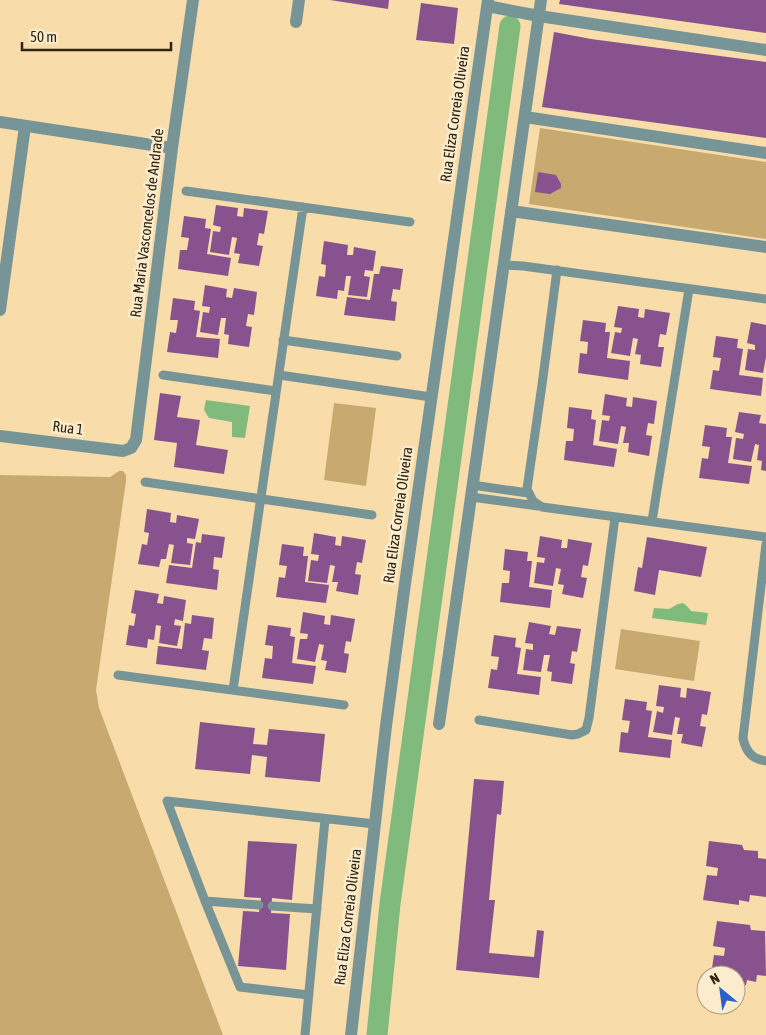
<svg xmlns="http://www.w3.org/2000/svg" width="766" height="1035" viewBox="0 0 766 1035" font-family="'Asap Condensed',sans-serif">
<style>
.green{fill:#c8aa70}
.water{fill:#80bb7d}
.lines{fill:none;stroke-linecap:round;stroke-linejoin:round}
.canal{stroke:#80bb7d;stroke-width:21}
.building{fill:#87528d}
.lane{stroke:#779496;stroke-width:9}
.street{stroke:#779496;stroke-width:12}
.labels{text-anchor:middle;stroke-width:5;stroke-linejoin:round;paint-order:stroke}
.street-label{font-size:15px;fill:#2e2411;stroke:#fcecce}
</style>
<rect width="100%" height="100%" fill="#f8ddab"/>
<!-- green -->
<path class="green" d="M540,128L766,162V239L529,204Z
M334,403L376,408L366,486L324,480Z
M119,471H123L126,475V481L96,690L99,708L223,1035H0V475L110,477Z
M621,629L700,641L694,681L615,669Z"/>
<!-- water -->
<path class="water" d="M206,400L250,406L245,438L232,437V422L209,418L204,410Z
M683,603L687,606L691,611L708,613L706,625L652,618L654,608L669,609L678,604Z"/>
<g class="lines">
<!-- canal -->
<path class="canal" d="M377,1035L390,904L510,26"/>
</g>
<!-- building -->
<path class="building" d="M330,0H389L388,9Z
M560,0H766V33L559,4Z
M421,3L458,8L454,44L416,40Z
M554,32L591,39L766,62V138L542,107Z
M538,172L556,175L561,184V188L550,194L535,192Z
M216,205L238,208L237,216L243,217L244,208L268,211L264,234L259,233L257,245L263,246L259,266L238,263L240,254L234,253L237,238L232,237L229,255L210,252L213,231L220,232L221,227L213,225Z
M184,216L206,219L205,228L211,229L207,254L231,258L228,276L178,269L180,250H187L189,238L181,237Z
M324,241L348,245L347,255H353L354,247L376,251L373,271L365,270L364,276L370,277L367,297L348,295L351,276H346L344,291L338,290L337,299L316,296L319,276L325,277L326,265L321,264Z
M381,266L403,269L400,290L393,289L391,301L397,302L395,321L344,315L347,297L370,300L374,274H379Z
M205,285L227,289L226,297L232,298L234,288L257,292L254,315L248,314L246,326L252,327L249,347L228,344L229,335L224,334L226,318H221L218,335L200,332L203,312L209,313L210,307L202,306Z
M173,298L195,301L194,310L200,311L196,337L220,339L218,358L167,352L170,332L176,333L178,320H170Z
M618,306L639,309L638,317L644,318L645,309L670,313L666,335L660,334L658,347H664L661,367L640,364L641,355L635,354L638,339L633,338L630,356L611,353L615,332L621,333L622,328L614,327Z
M583,320L606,323L605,332H610L607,358L630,361L628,380L578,373L580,353L587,354L588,342L580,341Z
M751,322L766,325V357L763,373L745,370L748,349L755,350V345L747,343Z
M716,336L738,339L737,348L743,349L739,375L763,378L761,396L710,389L713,370L719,371L721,358L713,357Z
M160,393L181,396L177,417L200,420L196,445L228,450L224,474L174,467L177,443L154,440Z
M605,394L627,398L626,406L632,407L633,397L657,401L654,424L648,423L646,435L652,436L649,456L628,452L629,443H623L626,427L621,426L618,444L599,441L602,420L609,421L610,416L602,415Z
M569,407L592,410L591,419L596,420L593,445L617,449L614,467L564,460L566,441H573L574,429L567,428Z
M739,412L761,415L759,423L766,424V471L761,470L762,461L757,460L759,445L755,444L751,462L733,459L736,438L743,439L744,434L735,432Z
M705,425L727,428L726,437H732L728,463L752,466L749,484L699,478L702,458L708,459L710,447L702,446Z
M147,509L171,513L170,522L176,523L177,515L199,519L195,539L187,538V543L193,544L190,565L171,563L174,545L169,544L166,559H161L159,567L138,564L142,544L147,545L149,533L144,532Z
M314,533L336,537L335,545L341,546L342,536L366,540L362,563L357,562L355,574L361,575L358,595L336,591L338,582H332L335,566L330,565L327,583L308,581L311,560L318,561L319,555L311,554Z
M202,534L225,537L222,558L214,557L213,569L219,570L217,590L166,583L169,565L192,568L196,542L201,543Z
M540,536L562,540L561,548H567L568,539L592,543L588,566L583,565L581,577L587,578L583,598L562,594L564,585L558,584L561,569L556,568L553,586L534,583L537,562L544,563L545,558L537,557Z
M647,537L707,547L701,577L659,570L655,595L634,591L638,567L642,568Z
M282,544L304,547L303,556H308L305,582L329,585L326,603L276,597L279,577L285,578L287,566L279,565Z
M505,549L528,552L527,561H532L529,587L552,590L550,608L500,602L502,583H509L510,571L503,570Z
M135,590L159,594L157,603L163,604L164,596L186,600L183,621L175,619L174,625L181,626L177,646L159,643L161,626L156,625L154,640L148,639L147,648L126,645L129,625L134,626L136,614L131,613Z
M303,612L325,616L324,624L330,625L331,615L355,619L351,642L346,641L344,653L349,654L346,673L325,670L327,661L321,660L324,645L319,644L315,662L297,659L300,639H307L308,634L300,633Z
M192,615L214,618L212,639L204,638L202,650L209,651L206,670L156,664L158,646L182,649L185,623L191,624Z
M529,622L551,626L549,634L555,635L557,626L581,629L577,652L572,651L570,663L575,664L572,684L551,681L552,672L547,671L550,655H544L541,672L523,670L526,649L533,650V644L525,643Z
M268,625L291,628L290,636L295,637L292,663L316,666L313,684L262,678L265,658L272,659L273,646L265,645Z
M494,635L516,638L515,647L521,648L517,674L541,677L539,695L488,688L491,669L497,670L499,657L491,656Z
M659,685L681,688L680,697L686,698L687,688L711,692L707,715L702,714L700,726L706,727L702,747L681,743L683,734H677L680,718L675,717L672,735L653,732L657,711L663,713L664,707L656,706Z
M625,699L647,702L646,710L652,711L648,737L672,740L670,758L619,752L621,732L628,733L630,721L622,720Z
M200,722L255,728L253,744L267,745L269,729L325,734L320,782L265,777L267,757L252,755L250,774L195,769Z
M474,779L504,781L501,815L497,814L489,900H495L489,953L534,957L537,930L544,931L539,978L456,970Z
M248,841L297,844L292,900L272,898L271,913L290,914L286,970L238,966L243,911L259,912L261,898L244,897Z
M709,841L742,845L744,850L758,851V858L766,859V897L750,895L749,902L739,900V905L703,900L707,875L717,876L718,868L706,866Z
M717,921L750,925L751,930L765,931L766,976L757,975L756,982L747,980L746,985L736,984V975H711L714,955L724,956L725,948L713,946Z"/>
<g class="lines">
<!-- lane -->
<path class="lane" d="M186,191L410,222
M504,265L523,266L766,299
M557,270L542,385L527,489L533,501L542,507L766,537
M283,340L397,356
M163,375L276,391
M279,375L431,397
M145,482L372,515
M472,485L528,493
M471,497L538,506
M652,521L689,289
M766,544L743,738C746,752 752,759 766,761
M118,675L344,705
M233,690L303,207
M479,720L572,735L578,734L586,730L589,718L615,517
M205,901L259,905
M272,906L317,909
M309,995L240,987L205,901L167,801L375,824
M305,1035L325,819"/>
<!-- street -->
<path class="street" d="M487,6L539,16L766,50
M296,22L299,0
M525,117L766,153
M0,122L172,148
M511,211L766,247
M0,310L25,126
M0,436L123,451L131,448L136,440L172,148L193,0
M439,724L541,0
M351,1035L386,726L404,591L488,0"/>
</g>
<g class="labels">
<!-- street labels -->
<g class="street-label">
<text transform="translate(455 114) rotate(-82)" y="5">Rua Eliza Correia Oliveira</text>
<text transform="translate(147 223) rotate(-83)" y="5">Rua Maria Vasconcelos de Andrade</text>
<text transform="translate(68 428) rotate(7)" y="5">Rua 1</text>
<text transform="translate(398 515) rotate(-82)" y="5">Rua Eliza Correia Oliveira</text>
<text transform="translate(348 917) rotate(-83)" y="5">Rua Eliza Correia Oliveira</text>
</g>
</g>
<!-- north arrow -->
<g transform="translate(721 990) rotate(331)"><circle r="24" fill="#fcecce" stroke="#aa9c82"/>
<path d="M0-4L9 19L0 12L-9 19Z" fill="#2c5ecc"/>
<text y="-8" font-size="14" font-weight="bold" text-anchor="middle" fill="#2e2411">N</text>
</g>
<!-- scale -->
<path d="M22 42v8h149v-8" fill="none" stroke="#2e2411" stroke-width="2.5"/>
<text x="30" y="42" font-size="15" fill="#2e2411" stroke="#fcecce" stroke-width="4" paint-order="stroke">50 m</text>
</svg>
